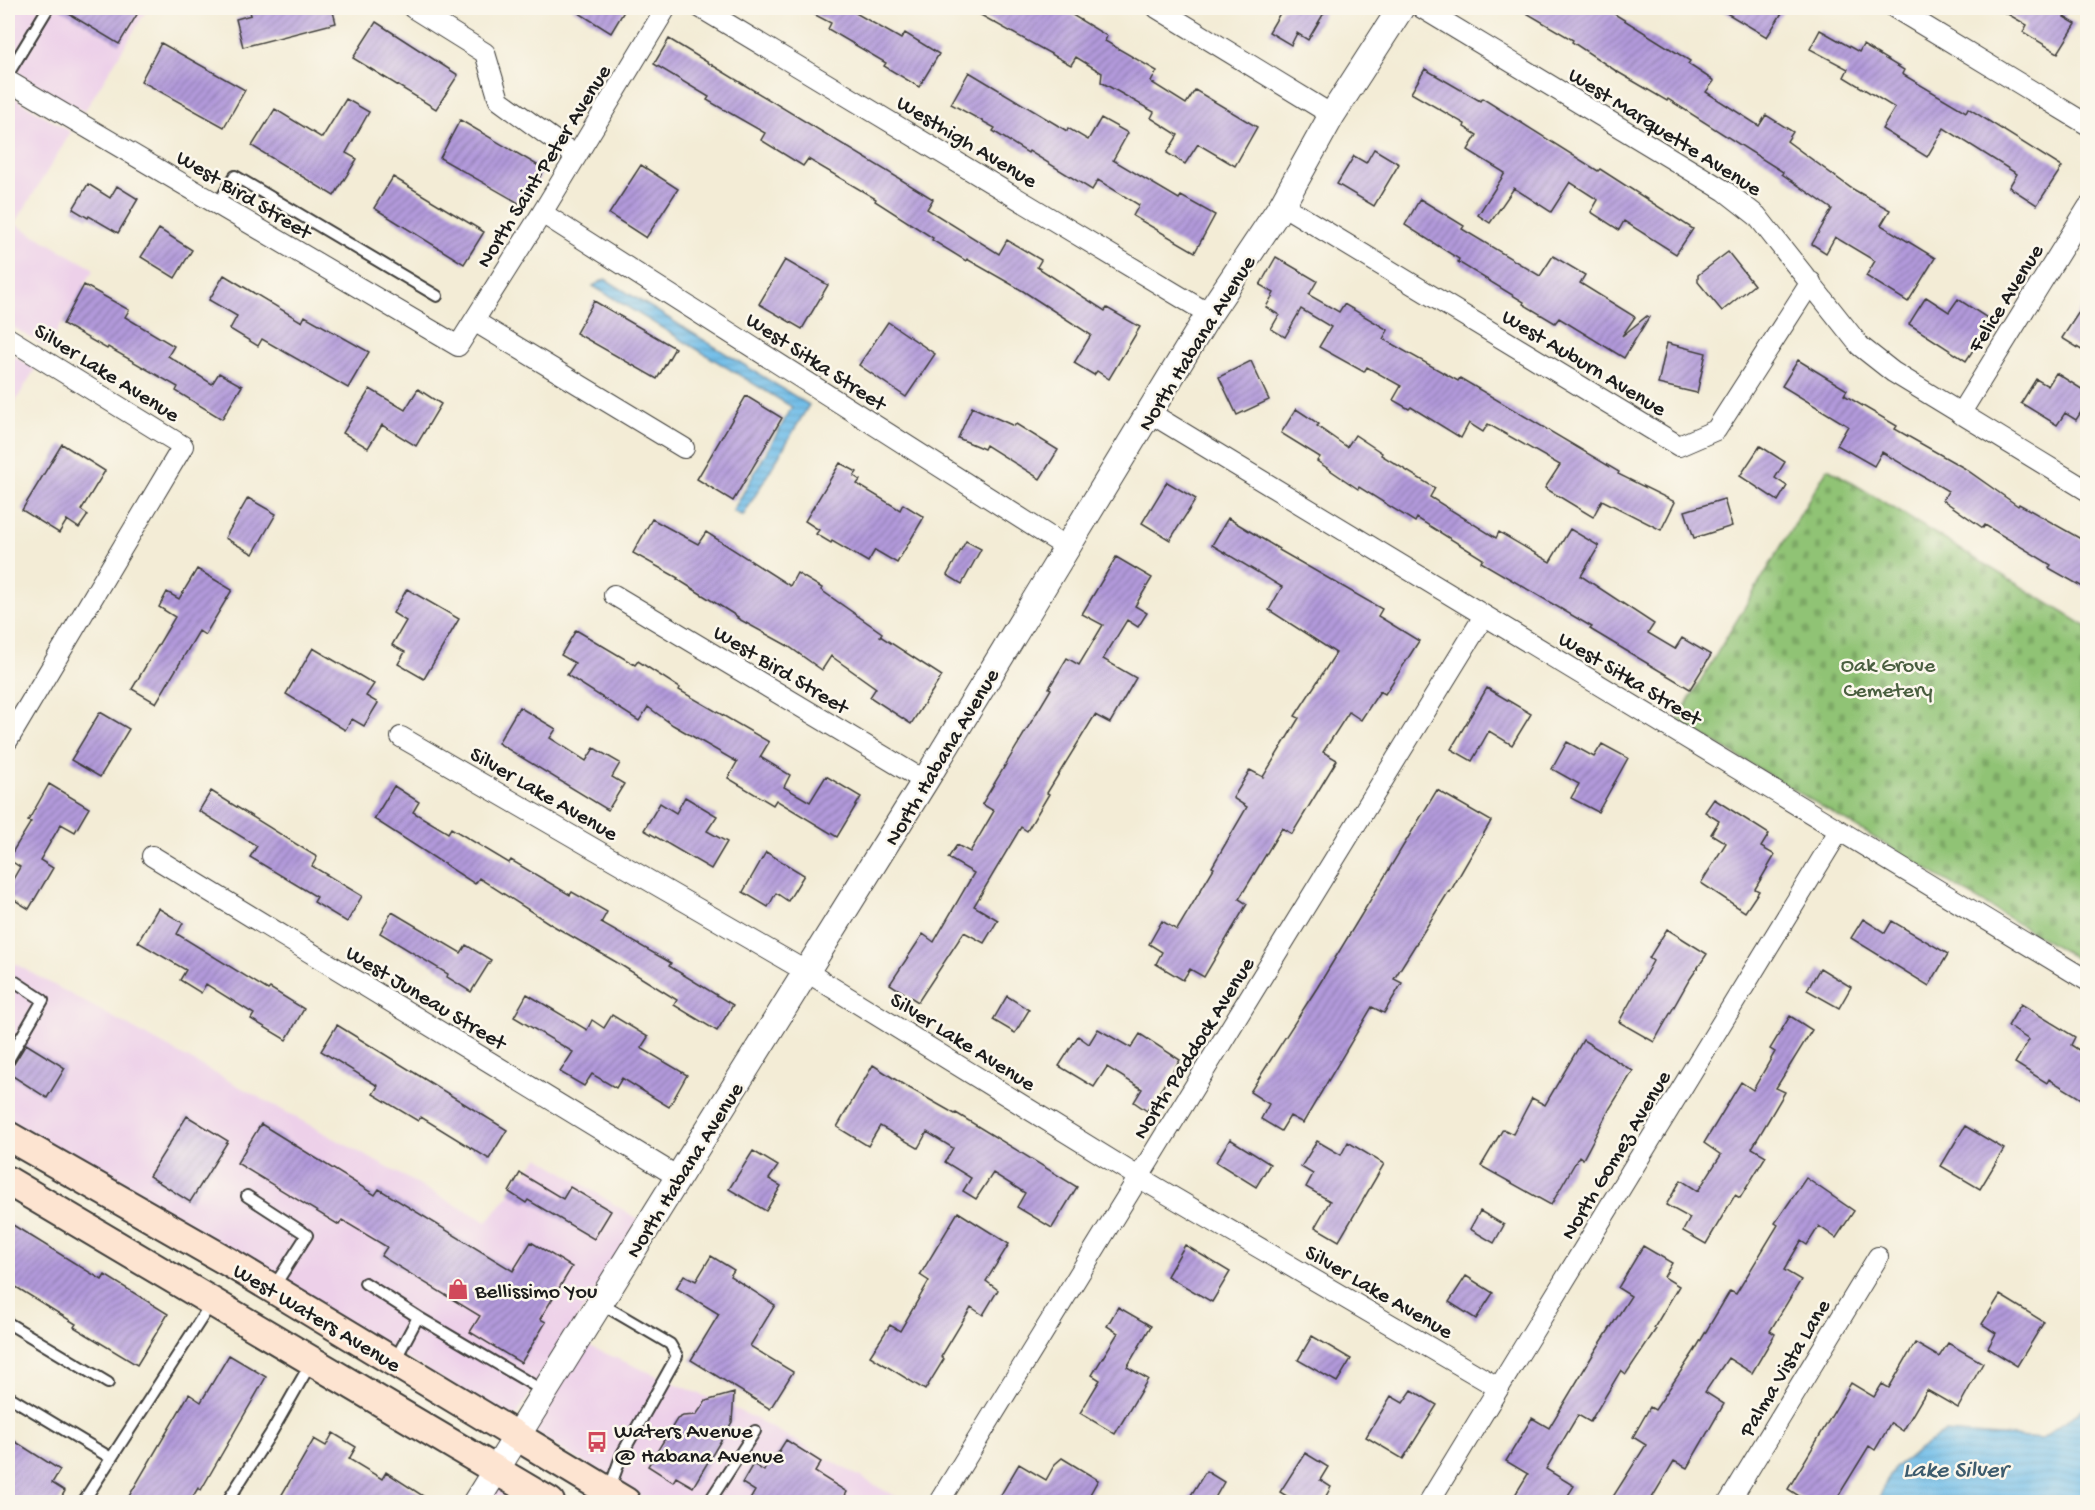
<svg xmlns="http://www.w3.org/2000/svg" width="2095" height="1510" viewBox="0 0 2095 1510" font-family="'Gochi Hand',sans-serif">
<style>
.built{fill:#edd0e9}
.cemetery{fill:url(#cemetery-stones);stroke:#567048;stroke-width:1.5}
.water{fill:url(#water-rules);stroke:#466c82;stroke-width:1.5}
.building{fill:url(#building-hatch)}
.lines{fill:none;stroke-linecap:round;stroke-linejoin:round}
.service-casing{stroke:#3c3b38;stroke-width:14}
.minor-casing{stroke:#3c3b38;stroke-width:22}
.tertiary-casing{stroke:#3c3b38;stroke-width:28}
.secondary-casing{stroke:#3c3b38;stroke-width:32}
.service{stroke:#fff;stroke-width:10}
.minor{stroke:#fff;stroke-width:20}
.tertiary{stroke:#fff;stroke-width:26}
.secondary{stroke:#fde4d1;stroke-width:28}
.labels{text-anchor:middle;stroke-width:5;stroke-linejoin:round;paint-order:stroke}
.street-label{font-size:22px;fill:#1c1c1c;stroke:#fbf7ec}
.park-label{font-size:22px;fill:#4a5f40;stroke:#fbf7ec}
.poi-label{font-size:22px;fill:#1c1c1c;stroke:#fbf7ec;text-anchor:start}
.water-label{font-size:24px;font-style:italic;fill:#3d5c6e;stroke:#fbf7ec}
</style>
<defs>
<pattern id="cemetery-stones" width="16" height="16" patternUnits="userSpaceOnUse" patternTransform="scale(1.5)"><rect width="16" height="16" fill="#90c375"/><path d="M2 7V4a2 2 0 0 1 4 0v3zM10 15v-3a2 2 0 0 1 4 0v3z" fill="#7ca765"/></pattern>
<pattern id="water-rules" width="6" height="5" patternUnits="userSpaceOnUse" patternTransform="scale(1.5)"><rect width="6" height="5" fill="#6fbde9"/><path d="M0 2.5h6" fill="none" stroke="#60a2c7"/></pattern>
<pattern id="building-hatch" width="6" height="6" patternUnits="userSpaceOnUse" patternTransform="scale(1.5)"><rect width="6" height="6" fill="#b29adb"/><path d="M-1 1l2-2M0 6l6-6M5 7l2-2" fill="none" stroke="#907db1"/></pattern>
</defs>
<rect width="100%" height="100%" fill="#fbf7ec"/>
<filter id="ink" filterUnits="userSpaceOnUse"><feTurbulence type="fractalNoise" baseFrequency=".0167" numOctaves="2"/><feDisplacementMap in="SourceGraphic" scale="12" xChannelSelector="R" yChannelSelector="G"/><feConvolveMatrix kernelMatrix="1 2 1 2 8 2 1 2 1" color-interpolation-filters="sRGB"/></filter>
<filter id="wash" filterUnits="userSpaceOnUse"><feTurbulence type="fractalNoise" baseFrequency=".008" numOctaves="4" result="noise"/><feDisplacementMap in="SourceGraphic" scale="24" xChannelSelector="R" yChannelSelector="G"/><feGaussianBlur stdDeviation="1.35" result="paint"/><feColorMatrix in="noise" values="0 0 0 0 0 0 0 0 0 0 0 0 0 0 0 0 0 1.4 0 .05"/><feComposite in="paint" operator="in"/></filter>
<g filter="url(#wash)">
<rect width="100%" height="100%" fill="#f3ecd6"/>
<!-- built -->
<path class="built" d="M8,8H148L84,112L8,67Z
M8,94L71,132L15,224L94,269L47,348L8,324Z
M8,352L35,369L8,414Z
M8,960L487,1222L539,1157L639,1220L513,1421L8,1122Z
M586,1345L753,1417L905,1502H649L531,1431Z
M499,1485L528,1502H488Z"/>
<!-- cemetery -->
<path class="cemetery" d="M1828,468L2087,627V965L1677,720Z"/>
<!-- water -->
<path class="water" d="M605,279L809,405L743,516L733,511L792,407L593,286Z
M2087,1405V1502H1877L1894,1468L1944,1432L2041,1439Z"/>
<g id="blocks">
<!-- building -->
<path class="building" d="M59,8H141L119,44Z
M249,8H332L336,23L243,47L236,19L251,15Z
M571,8H626L611,33Z
M802,8H847L901,39L905,33L939,54L919,87L884,66L886,63L828,29L831,23Z
M968,8H1061L1107,36L1105,41L1157,71L1151,82L1186,104L1195,90L1257,127L1235,166L1198,144L1185,164L1167,153L1178,135L1151,118L1154,112L1101,82L1102,73L1076,57L1071,65Z
M1283,8H1327L1308,40L1297,33L1291,45L1269,32Z
M1518,8H1605L1690,61L1688,64L1714,81L1706,92L1759,126L1766,115L1793,132L1787,141L1851,188L1890,210L1881,225L1935,258L1908,302L1866,276L1875,261L1835,237L1826,253L1812,244L1832,209L1782,174L1783,172L1668,99L1667,101L1616,71L1572,42L1573,40Z
M1718,8H1785L1767,37Z
M1997,8H2069L2064,17L2076,24L2058,53L2023,32L2027,25Z
M376,22L458,75L436,109L353,58Z
M1820,30L1859,52L1863,45L1904,70L1902,74L1966,112L1968,108L2062,167L2037,205L2009,187L2017,174L1944,128L1927,157L1882,129L1895,108L1844,77L1848,69L1810,49Z
M669,39L933,199L927,209L999,254L1007,240L1041,260L1037,267L1105,311L1107,308L1140,327L1109,379L1097,371L1094,375L1074,363L1091,335L1023,291L967,259L966,261L932,240L933,238L875,201L876,199L808,159L803,166L761,140L765,133L707,100L709,97L654,64Z
M161,43L245,90L224,127L141,81Z
M1425,69L1480,101L1482,98L1598,171L1600,169L1693,229L1676,254L1624,221L1619,230L1591,212L1598,200L1570,182L1551,212L1514,188L1490,223L1478,215L1505,173L1468,150L1477,135L1464,127L1465,124L1411,93Z
M969,72L1067,131L1068,128L1088,140L1101,118L1128,133L1113,160L1179,199L1181,196L1215,215L1195,252L1133,216L1139,205L1098,180L1092,190L1029,151L1028,153L993,131L995,128L951,104Z
M346,99L369,112L346,153L357,159L334,196L252,146L275,109L322,138Z
M460,120L544,169L524,206L440,158Z
M1374,149L1399,164L1374,206L1337,184L1354,156L1366,163Z
M641,165L678,189L646,238L609,214Z
M393,177L484,232L464,264L374,208Z
M88,184L110,198L117,186L138,199L118,233L89,216L88,218L73,209Z
M1420,199L1464,226L1462,229L1540,276L1553,256L1585,275L1580,283L1635,317L1622,336L1647,316L1649,317L1624,358L1559,318L1555,323L1523,304L1524,302L1458,262L1459,259L1405,225Z
M159,229L192,250L175,278L141,257Z
M1728,252L1754,285L1722,311L1698,282V275Z
M1276,257L1317,281L1309,295L1339,312L1344,304L1388,330L1383,339L1458,381L1460,378L1619,472L1618,474L1675,502L1661,530L1602,500L1593,517L1545,488L1560,465L1488,424L1483,432L1469,423L1461,438L1411,407L1409,409L1393,400L1401,386L1367,367L1364,372L1319,347L1331,327L1301,309L1285,337L1271,329L1279,315L1266,307L1274,293L1260,285Z
M785,260L828,285L802,329L759,304Z
M224,275L302,322L305,316L369,352L348,388L262,339L258,346L230,329L237,316L209,300Z
M84,285L129,310L125,317L174,346L168,356L212,384L219,373L242,386L222,419L176,391L178,387L108,347L107,349L63,324Z
M1926,297L1949,312L1958,299L1992,321L1966,361L1909,324Z
M2088,298V354L2062,338Z
M594,301L675,348L657,379L576,333Z
M888,322L935,354L906,397L859,365Z
M1667,343L1706,353L1697,393L1658,384Z
M1798,360L1847,390L1844,395L1897,426L1895,429L1964,468L2018,506L2019,504L2088,543V590L2049,568L2051,565L1985,525L1983,528L1943,500L1948,491L1882,452L1874,466L1837,445L1848,426L1782,386Z
M1251,361L1269,400L1237,415L1219,377Z
M2056,373L2088,393V401L2076,420L2065,413L2057,425L2021,403L2036,379L2048,386Z
M370,389L405,410L418,389L441,404L416,446L382,425L368,448L343,433Z
M746,396L782,418L733,501L697,479Z
M972,407L1014,426L1016,424L1058,450L1040,479L986,445L984,449L958,438Z
M1296,409L1319,424L1317,426L1347,447L1355,435L1382,453L1381,455L1435,488L1430,497L1496,538L1499,532L1550,562L1570,529L1599,546L1581,576L1654,624L1648,633L1675,649L1682,638L1711,655L1690,689L1590,629L1592,627L1481,562L1483,559L1417,518L1415,522L1359,487L1358,489L1317,461L1320,457L1281,433Z
M62,444L105,471L81,510L88,515L79,528L67,520L59,533L22,510Z
M1760,446L1785,462L1775,478L1787,486L1778,501L1740,476Z
M840,463L857,472L854,476L860,480L857,484L900,510L903,504L924,517L897,563L875,550L868,562L832,541L831,543L816,534L819,530L805,521Z
M1167,482L1196,499L1170,540L1142,523Z
M248,498L276,514L253,554L225,538Z
M1724,499L1732,526L1694,538L1685,511Z
M1228,518L1279,549V550L1382,609L1378,616L1419,641L1385,694L1380,691L1361,720L1349,712L1323,752L1337,760L1292,834L1282,828L1239,899L1247,904L1204,977L1190,969L1183,980L1156,964L1162,952L1149,944L1162,921L1177,930L1214,868L1212,867L1247,807L1233,798L1250,770L1263,777L1299,718L1295,716L1336,653L1269,610L1282,587L1212,545Z
M652,519L698,544L706,532L790,586L797,573L822,588L821,590L882,633L880,636L942,676L911,724L870,697L876,688L831,656L822,670L788,646L737,618L738,617L677,579L678,578L633,553Z
M966,541L981,549L962,584L947,575Z
M1116,557L1152,578L1135,606L1147,613L1138,627L1127,620L1103,659L1136,678L1110,723L1095,715L1047,793L1049,794L1027,831L1021,827L974,906L998,920L984,943L964,932L918,1002L890,984L923,934L934,942L974,873L948,858L957,845L970,852L994,811L982,804L1051,689L1049,688L1067,658L1079,665L1103,625L1082,614Z
M197,569L232,590L205,635L199,631L156,703L132,689L175,617L159,607L167,592L179,599Z
M407,589L459,619L424,679L398,664L405,652L392,645L406,621L393,613Z
M576,630L635,665L638,661L680,688L679,690L769,742L760,757L790,775L784,787L810,802L826,776L861,797L837,837L776,800L773,805L728,778L737,762L673,725L648,707L639,721L567,675L575,663L561,655Z
M313,648L374,684L366,696L378,703L364,726L352,719L345,730L286,694Z
M1487,688L1531,714L1512,745L1489,731L1472,761L1451,749Z
M519,707L556,729L550,738L586,761L594,748L620,763L612,777L624,784L608,810L498,743Z
M100,712L129,729L100,777L71,760Z
M1567,742L1594,757L1602,744L1628,758L1598,812L1571,798L1579,784L1552,769Z
M49,784L89,808L75,832L61,824L40,860L53,868L29,909L8,896V888L20,867L8,859L31,822L28,821Z
M394,786L419,802L413,812L448,833L451,828L509,863L511,860L570,895L572,892L607,912L601,923L671,963L669,966L733,1005L717,1031L674,1005L677,1000L616,962L552,925L479,878L475,884L374,819Z
M1437,790L1491,821L1450,892L1449,891L1394,979L1402,983L1384,1013L1372,1007L1303,1123L1290,1116L1281,1131L1261,1119L1269,1104L1250,1092L1317,988Z
M211,791L317,857L312,866L362,896L347,922L314,902L317,897L250,857L257,846L199,811Z
M685,797L717,816L707,831L727,842L711,869L644,830L660,803L676,813Z
M1714,799L1769,834L1761,847L1775,855L1755,889L1759,891L1745,912L1701,883L1726,843L1711,834L1719,821L1705,812Z
M766,852L804,875L788,901L776,893L768,907L743,892Z
M158,908L183,923L177,934L268,990L270,988L304,1009L286,1040L251,1019L254,1014L206,984L201,993L180,980L186,970L138,942Z
M392,912L461,953L466,945L491,960L471,992L447,977L448,974L380,933Z
M1863,919L1885,933L1892,921L1948,954L1929,986L1851,938Z
M1667,929L1707,954L1688,982L1654,1042L1619,1022L1653,961L1649,958Z
M1820,968L1851,987L1839,1008L1807,990Z
M527,994L587,1030L592,1020L604,1028L612,1015L648,1037L641,1048L687,1075L669,1107L622,1078L616,1088L592,1074L584,1086L560,1072L573,1052L514,1017Z
M1007,996L1029,1010L1015,1033L993,1020Z
M2021,1004L2075,1037L2071,1045L2088,1056V1103L2049,1079L2047,1083L2015,1063L2029,1040L2008,1026Z
M1790,1016L1812,1030L1776,1088L1785,1092L1752,1148L1766,1156L1740,1198L1735,1195L1706,1244L1683,1231L1690,1218L1666,1205L1681,1180L1698,1191L1721,1155L1704,1143L1741,1082L1753,1090L1775,1052L1770,1049Z
M337,1025L507,1130L489,1159L421,1117L418,1121L373,1094L378,1086L321,1051Z
M1098,1029L1131,1048L1140,1034L1180,1060L1147,1111L1134,1102L1142,1089L1107,1067L1094,1087L1059,1066L1078,1036L1089,1044Z
M1583,1040L1633,1071L1610,1108L1583,1159L1579,1156L1551,1205L1481,1166L1503,1129L1513,1134L1532,1098L1545,1105Z
M26,1044L65,1068L47,1098L8,1073V1067L14,1064Z
M873,1065L904,1085L955,1114L956,1113L1077,1187L1052,1228L1017,1207L1025,1193L993,1173L976,1199L963,1191L971,1178L945,1162L953,1148L927,1132L918,1148L880,1126L868,1146L837,1127Z
M187,1116L228,1141L190,1202L149,1176Z
M261,1124L375,1195L379,1189L513,1271L531,1242L572,1267L540,1319L546,1322L521,1363L470,1332L480,1316L381,1256L387,1247L342,1220L339,1225L237,1163Z
M1965,1126L2004,1149L1980,1189L1941,1166Z
M1230,1139L1270,1164L1256,1187L1216,1162Z
M1317,1141L1341,1155L1348,1142L1384,1164L1339,1241L1315,1227L1330,1201L1306,1187L1313,1174L1301,1167Z
M753,1151L778,1166L769,1179L781,1186L766,1211L729,1189Z
M520,1173L563,1199L570,1187L611,1211L594,1239L528,1200L526,1203L509,1192Z
M1806,1178L1854,1211L1836,1238L1819,1226L1807,1245L1801,1241L1784,1270L1801,1280L1770,1331L1775,1334L1752,1373L1728,1358L1705,1392L1724,1404L1687,1468L1674,1461L1649,1503H1609L1646,1445L1633,1437L1650,1407L1655,1410L1695,1350L1730,1291L1736,1294L1778,1225L1775,1223Z
M1480,1211L1504,1225L1494,1243L1470,1229Z
M958,1212L1009,1244L986,1281L998,1290L983,1315L971,1307L941,1357L944,1359L925,1390L870,1356L890,1325L900,1331L929,1281L920,1275Z
M8,1222L102,1280L105,1275L168,1314L137,1365L74,1327L76,1324L8,1282Z
M1185,1245L1230,1272L1212,1302L1167,1276Z
M1643,1246L1672,1263L1664,1277L1679,1286L1654,1328L1656,1329L1626,1374L1621,1370L1590,1422L1578,1415L1546,1469L1574,1486L1563,1503H1510L1528,1474L1506,1461L1532,1418L1549,1428L1594,1353L1631,1296L1618,1288Z
M711,1256L734,1270L730,1276L775,1305L750,1346L793,1372L770,1409L691,1360L719,1314L676,1288L684,1275L696,1281Z
M1466,1276L1493,1293L1476,1319L1449,1302Z
M2000,1295L2044,1322L2017,1366L1988,1348L1996,1333L1982,1324Z
M1118,1307L1151,1326L1127,1367L1148,1379L1115,1434L1080,1413L1100,1380L1092,1375L1118,1333L1107,1326Z
M1312,1336L1351,1359L1337,1382L1298,1360Z
M1915,1343L1939,1357L1948,1343L1983,1363L1958,1408L1927,1390L1903,1431L1891,1423L1875,1450L1869,1446L1834,1503H1810L1788,1489L1851,1383L1874,1397L1882,1384L1889,1388Z
M229,1355L266,1377L201,1490L198,1488L189,1503H125L189,1394L201,1402Z
M1412,1390L1437,1405L1403,1459L1366,1437L1391,1396L1403,1403Z
M734,1393L732,1422L693,1487L676,1477L673,1482L648,1466L677,1419L683,1416L696,1415L706,1401Z
M333,1433L356,1447L349,1459L382,1479L386,1472L434,1503H277L314,1439L326,1446Z
M8,1437L60,1470L52,1483L65,1491L58,1503H8Z
M786,1440L821,1462L815,1472L847,1492L841,1503H748L755,1491L742,1483L753,1464L764,1471L768,1462L771,1464Z
M1305,1453L1328,1467L1320,1480L1331,1487L1322,1503H1298L1280,1492Z
M1062,1458L1098,1480L1085,1503H996L1019,1464L1046,1480L1055,1464Z
M1206,1471L1224,1482L1212,1503H1186Z"/>
</g>
</g>
<g filter="url(#ink)">
<use href="#blocks" fill-opacity="0" stroke="#3c3b38" stroke-width="1.5"/>
<g class="lines">
<defs>
<path id="service" d="M8,74L48,8
M218,204L235,176L437,296
M8,977L43,1000L8,1060
M247,1196L307,1235L273,1288
M365,1283L418,1317L394,1362
M600,1303L670,1344L677,1356L622,1454L609,1490
M418,1317L545,1392
M8,1323L108,1383
M8,1396L111,1458
M83,1502L212,1302
M227,1502L271,1433L312,1361
M709,1502L755,1431"/>
<path id="minor" d="M413,8L485,53L499,100L576,156
M701,8L1209,314
M1157,8L1332,115
M1422,8L1725,191L1757,216L1860,346L1893,372L2088,491
M1895,8L2088,125
M8,81L458,346L542,213L666,8
M1282,205L1679,446L1716,430L1811,282
M542,213L1066,547
M474,321L684,448
M8,338L183,446L8,740
M1150,413L2088,981
M1960,414L2088,207
M614,595L925,781
M401,737L807,972L1140,1178L1499,1388
M152,856L678,1177
M939,1502L1484,616
M1429,1502L1839,831
M1729,1502L1878,1257"/>
<path id="tertiary" d="M476,1502L925,781L1209,314L1282,205L1332,115L1401,8"/>
<path id="secondary" d="M8,1136L232,1264L626,1502
M8,1181L550,1502"/>
</defs>
<!-- service casing -->
<use href="#service" class="service-casing"/>
<!-- minor casing -->
<use href="#minor" class="minor-casing"/>
<!-- tertiary casing -->
<use href="#tertiary" class="tertiary-casing"/>
<!-- secondary casing -->
<use href="#secondary" class="secondary-casing"/>
<!-- service -->
<use href="#service" class="service"/>
<!-- minor -->
<use href="#minor" class="minor"/>
<!-- tertiary -->
<use href="#tertiary" class="tertiary"/>
<!-- secondary -->
<use href="#secondary" class="secondary"/>
</g>
</g>
<!-- icons -->
<defs>
<symbol id="shop-bare" viewBox="-9 -9 18 18"><path d="M-5-2.5h2.3a2.7 3.5 0 0 1 5.4 0H5L5.5 6h-11ZM-1.5-2.5h3a1.5 2.3 0 0 0-3 0Z" fill="#d1495b" stroke="#fbf7ec" stroke-width="2.5" paint-order="stroke"/></symbol>
<symbol id="bus-bare" viewBox="-9 -9 18 18"><path d="M-5-6H5V4H4V6H2V4H-2V6H-4V4H-5ZM-3.5-4V0h7V-4ZM-3.5 1.2v1.5H-2V1.2ZM2 1.2v1.5H3.5V1.2Z" fill="#d1495b" stroke="#fbf7ec" stroke-width="2.5" paint-order="stroke"/></symbol>
</defs>
<g fill-rule="evenodd">
<use href="#shop-bare" x="443" y="1274" width="30" height="30"/>
<use href="#bus-bare" x="582" y="1427" width="30" height="30"/>
</g>
<g class="labels">
<!-- street labels -->
<g class="street-label">
<text transform="translate(1666 130) rotate(32)" y="8">West Marquette Avenue</text>
<text transform="translate(968 140) rotate(31)" y="8">Westhigh Avenue</text>
<text transform="translate(542 165) rotate(-58)" y="8">North Saint Peter Avenue</text>
<text transform="translate(245 193) rotate(31)" y="8">West Bird Street</text>
<text transform="translate(2004 297) rotate(-58)" y="8">Felice Avenue</text>
<text transform="translate(1195 342) rotate(-58)" y="8">North Habana Avenue</text>
<text transform="translate(817 360) rotate(33)" y="8">West Sitka Street</text>
<text transform="translate(1585 361) rotate(31)" y="8">West Auburn Avenue</text>
<text transform="translate(108 371) rotate(32)" y="8">Silver Lake Avenue</text>
<text transform="translate(782 668) rotate(31)" y="8">West Bird Street</text>
<text transform="translate(1631 677) rotate(31)" y="8">West Sitka Street</text>
<text transform="translate(940 756) rotate(-59)" y="8">North Habana Avenue</text>
<text transform="translate(545 792) rotate(30)" y="8">Silver Lake Avenue</text>
<text transform="translate(427 996) rotate(31)" y="8">West Juneau Street</text>
<text transform="translate(964 1040) rotate(32)" y="8">Silver Lake Avenue</text>
<text transform="translate(1192 1047) rotate(-58)" y="8">North Paddock Avenue</text>
<text transform="translate(1614 1154) rotate(-59)" y="8">North Gomez Avenue</text>
<text transform="translate(683 1169) rotate(-58)" y="8">North Habana Avenue</text>
<text transform="translate(1380 1290) rotate(30)" y="8">Silver Lake Avenue</text>
<text transform="translate(318 1316) rotate(31)" y="8">West Waters Avenue</text>
<text transform="translate(1783 1367) rotate(-59)" y="8">Palma Vista Lane</text>
</g>
<!-- park labels -->
<g class="park-label">
<text x="1888" y="671">Oak Grove<tspan x="1888" dy="25">Cemetery</tspan></text>
</g>
<!-- poi labels -->
<g class="poi-label">
<text x="475" y="1297">Bellissimo You</text>
<text x="614" y="1437">Waters Avenue<tspan x="614" dy="25">@ Habana Avenue</tspan></text>
</g>
<!-- water labels -->
<g class="water-label">
<text x="1955" y="1476">Lake Silver</text>
</g>
</g>
<!-- margin -->
<rect width="2095" height="1510" fill="none" stroke="#fbf7ec" stroke-width="30"/>
</svg>
